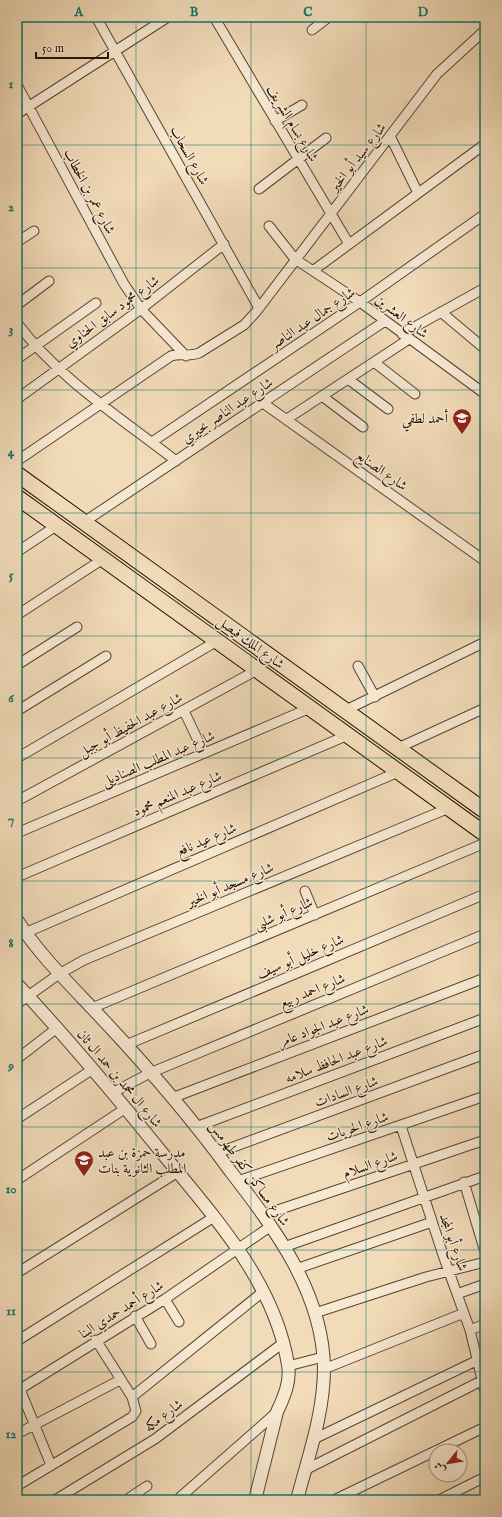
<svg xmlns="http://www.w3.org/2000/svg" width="502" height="1517" viewBox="0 0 502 1517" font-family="'IM FELL English',Amiri,serif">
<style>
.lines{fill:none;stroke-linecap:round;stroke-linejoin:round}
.minor-casing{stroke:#55452f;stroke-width:11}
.tertiary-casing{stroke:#55452f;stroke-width:14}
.primary-casing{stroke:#211301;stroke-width:17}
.minor{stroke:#f7e8d2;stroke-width:9}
.tertiary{stroke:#f7e8d2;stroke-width:12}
.primary{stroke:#f2dbb9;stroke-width:15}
.grid{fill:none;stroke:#0f766e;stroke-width:1;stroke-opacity:0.55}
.labels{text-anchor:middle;stroke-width:3;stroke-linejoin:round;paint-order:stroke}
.street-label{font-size:14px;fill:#211301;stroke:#f7e8d2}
.poi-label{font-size:14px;fill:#211301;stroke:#f7e8d2;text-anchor:end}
.neatline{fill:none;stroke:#0f766e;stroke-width:1.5}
.grid-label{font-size:13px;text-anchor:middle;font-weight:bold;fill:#0f766e}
</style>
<rect width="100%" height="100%" fill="#f2dbb9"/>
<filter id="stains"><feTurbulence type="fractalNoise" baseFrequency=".005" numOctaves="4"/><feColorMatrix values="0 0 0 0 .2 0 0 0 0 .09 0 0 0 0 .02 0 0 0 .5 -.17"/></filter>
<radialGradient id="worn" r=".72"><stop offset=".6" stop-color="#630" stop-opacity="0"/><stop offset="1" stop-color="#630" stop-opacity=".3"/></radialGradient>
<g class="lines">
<defs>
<path id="minor" d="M96,17L259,308
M214,17L349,244
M312,30L329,17
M17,85L124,284L141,309L186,356
M17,114L168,17
M275,121L302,105
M390,136L418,193
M259,189L326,138
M269,226L295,259L360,302L485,394
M17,242L34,231
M314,270L485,144
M17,305L49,281
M441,312L485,349
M17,323C59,379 121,418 176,461
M402,334L481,290
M17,359L96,303
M374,362L415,394
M348,379L388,409
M322,396L363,427
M17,399L141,309L224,244
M263,403L485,561
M287,419L409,339
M152,442L360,302L485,214
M17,461L171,356C180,353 189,357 199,353L244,325L256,312L437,74L485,30
M84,522L385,321
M17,552L56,526
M17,615L103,559
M17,665L77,627
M358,666L375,697
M346,710L485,642
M17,711L106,656
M184,711L204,753
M398,748L485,708
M17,758L217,641
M17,801L257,670
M17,833L310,708
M17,877L348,735
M305,891L315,915
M25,933L398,772
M17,1004L59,974L84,960L449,808
M92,1008L485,843
M126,1045L485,894
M17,1059L57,1028
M114,1092L150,1073L485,934
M172,1098L485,978
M17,1119L93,1069
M401,1126L444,1258L470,1330L485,1392
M196,1127L485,1018
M217,1153L485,1054
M17,1180L126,1108
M238,1181L485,1096
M464,1182L485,1252
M263,1215L485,1140
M284,1247L485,1176
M296,1269L432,1222
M17,1273L178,1172
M457,1294L485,1284
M165,1299L179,1322
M315,1313L426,1277L485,1262
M135,1316L151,1344
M470,1330L485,1324
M17,1341L214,1217
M288,1366L323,1357
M324,1369L464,1313
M17,1382L51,1465
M17,1391L165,1299L271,1226
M132,1397L264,1291
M17,1434L120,1380
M314,1439L478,1360
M305,1470L485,1379
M17,1486L132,1417L136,1411L132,1397L96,1340
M55,1500L155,1439L283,1343
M126,1500L147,1486
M177,1500L277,1412
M334,1500L485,1427
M439,1500L485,1477"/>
<path id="tertiary" d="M17,920C42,959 76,990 107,1024C151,1071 193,1120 231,1172C275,1229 323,1293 324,1368C324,1414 308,1457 297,1500
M17,984C68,1039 116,1096 163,1154C214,1217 275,1282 288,1365C291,1381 284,1397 277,1412L255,1500"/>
<path id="primary" d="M17,474L485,811
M17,497L485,834"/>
</defs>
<!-- minor casing -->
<use href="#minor" class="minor-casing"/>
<!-- tertiary casing -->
<use href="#tertiary" class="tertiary-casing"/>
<!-- primary casing -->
<use href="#primary" class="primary-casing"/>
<!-- minor -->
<use href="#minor" class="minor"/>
<!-- tertiary -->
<use href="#tertiary" class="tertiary"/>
<!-- primary -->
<use href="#primary" class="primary"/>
</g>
<!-- grid -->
<path class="grid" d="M136,17V1500M251,17V1500M366,17V1500M17,145H485M17,268H485M17,390H485M17,513H485M17,636H485M17,758H485M17,881H485M17,1004H485M17,1127H485M17,1250H485M17,1372H485"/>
<!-- icons -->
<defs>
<symbol id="school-pin" viewBox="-11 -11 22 30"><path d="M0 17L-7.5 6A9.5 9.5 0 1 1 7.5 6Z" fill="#8f2418" stroke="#f7e8d2"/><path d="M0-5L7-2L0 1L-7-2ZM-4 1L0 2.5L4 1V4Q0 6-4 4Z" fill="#fff"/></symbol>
</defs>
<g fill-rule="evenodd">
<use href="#school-pin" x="451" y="407" width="22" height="30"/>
<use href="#school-pin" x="73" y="1149" width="22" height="30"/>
</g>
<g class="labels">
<!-- street labels -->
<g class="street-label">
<text transform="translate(293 123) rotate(59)" y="5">شارع بسام الشريف</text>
<text transform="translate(190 155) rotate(61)" y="5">شارع السحاب</text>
<text transform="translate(357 157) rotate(-52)" y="5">شارع سيد أبو الخير</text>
<text transform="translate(90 191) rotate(62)" y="5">شارع عمر بن الخطاب</text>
<text transform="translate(112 311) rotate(-36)" y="5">شارع محمود سابق الحناوي</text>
<text transform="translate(402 316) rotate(37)" y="5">شارع العشرين</text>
<text transform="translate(312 318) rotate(-34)" y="5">شارع جمال عبد الناصر</text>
<text transform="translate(227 410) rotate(-34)" y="5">شارع عبد الناصر بحيري</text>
<text transform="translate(382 470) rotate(35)" y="5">شارع الصنايع</text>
<text transform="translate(251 642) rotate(36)" y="5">شارع الملك فيصل</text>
<text transform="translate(130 724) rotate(-29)" y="5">شارع عبد الحفيظ أبو جبل</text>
<text transform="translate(158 758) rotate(-23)" y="5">شارع عبد المطلب الصناديلى</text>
<text transform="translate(177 793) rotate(-23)" y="5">شارع عبد المنعم محمود</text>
<text transform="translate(206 839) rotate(-23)" y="5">شارع عيد نافع</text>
<text transform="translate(230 884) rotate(-23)" y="5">شارع مسجد أبو الخير</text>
<text transform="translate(283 913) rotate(-23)" y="5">شارع أبو شلبى</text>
<text transform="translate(300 956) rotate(-23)" y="5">شارع خليل أبو سيف</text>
<text transform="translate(312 990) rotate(-22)" y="5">شارع احمد ربيع</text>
<text transform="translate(323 1025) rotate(-21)" y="5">شارع عبد الجواد عامر</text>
<text transform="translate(336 1059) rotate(-21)" y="5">شارع عبد الحافظ سلامه</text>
<text transform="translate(120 1078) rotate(50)" y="5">شارع ال محمد بن حمد ال ثان</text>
<text transform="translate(346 1091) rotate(-20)" y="5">شارع السادات</text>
<text transform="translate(357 1126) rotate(-19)" y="5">شارع الحريات</text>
<text transform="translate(370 1164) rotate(-19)" y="5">شارع السلام</text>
<text transform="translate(250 1173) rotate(54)" y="5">شارع مساكن كفر طهرمس</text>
<text transform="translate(454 1242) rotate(71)" y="5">شارع أبو المجد</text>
<text transform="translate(121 1309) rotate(-32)" y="5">شارع أحمد حمدي البنا</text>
<text transform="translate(163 1415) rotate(-37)" y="5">شارع مكه</text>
</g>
<!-- poi labels -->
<g class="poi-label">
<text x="448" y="423">أحمد لطفي</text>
<text x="98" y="1157" text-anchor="start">مدرسة حمزة بن عبد<tspan x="98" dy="16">المطلب الثانوية بنات</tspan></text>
</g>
</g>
<!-- margin -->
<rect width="502" height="1517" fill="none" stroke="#f2dbb9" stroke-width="44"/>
<!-- north arrow -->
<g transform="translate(448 1463) rotate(240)"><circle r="19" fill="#f7e8d2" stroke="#a1937e"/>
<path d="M0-3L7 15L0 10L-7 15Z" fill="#8f2418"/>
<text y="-6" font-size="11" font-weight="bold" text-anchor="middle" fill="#211301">ش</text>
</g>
<!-- scale -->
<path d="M36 52v6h72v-6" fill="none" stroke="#211301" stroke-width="2"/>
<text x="42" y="52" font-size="12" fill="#211301" stroke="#f7e8d2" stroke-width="3" paint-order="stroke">50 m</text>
<rect x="22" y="22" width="458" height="1473" class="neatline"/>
<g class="grid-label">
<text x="79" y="16">A</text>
<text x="194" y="16">B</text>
<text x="308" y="16">C</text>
<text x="423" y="16">D</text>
<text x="11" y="88">1</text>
<text x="11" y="211">2</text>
<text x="11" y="333">3</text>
<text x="11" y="456">4</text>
<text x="11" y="579">5</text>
<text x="11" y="702">6</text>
<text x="11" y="824">7</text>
<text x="11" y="947">8</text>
<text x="11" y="1070">9</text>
<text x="11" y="1193">10</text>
<text x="11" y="1315">11</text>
<text x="11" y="1438">12</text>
</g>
<rect width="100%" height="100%" filter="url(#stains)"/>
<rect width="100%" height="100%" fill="url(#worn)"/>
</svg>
